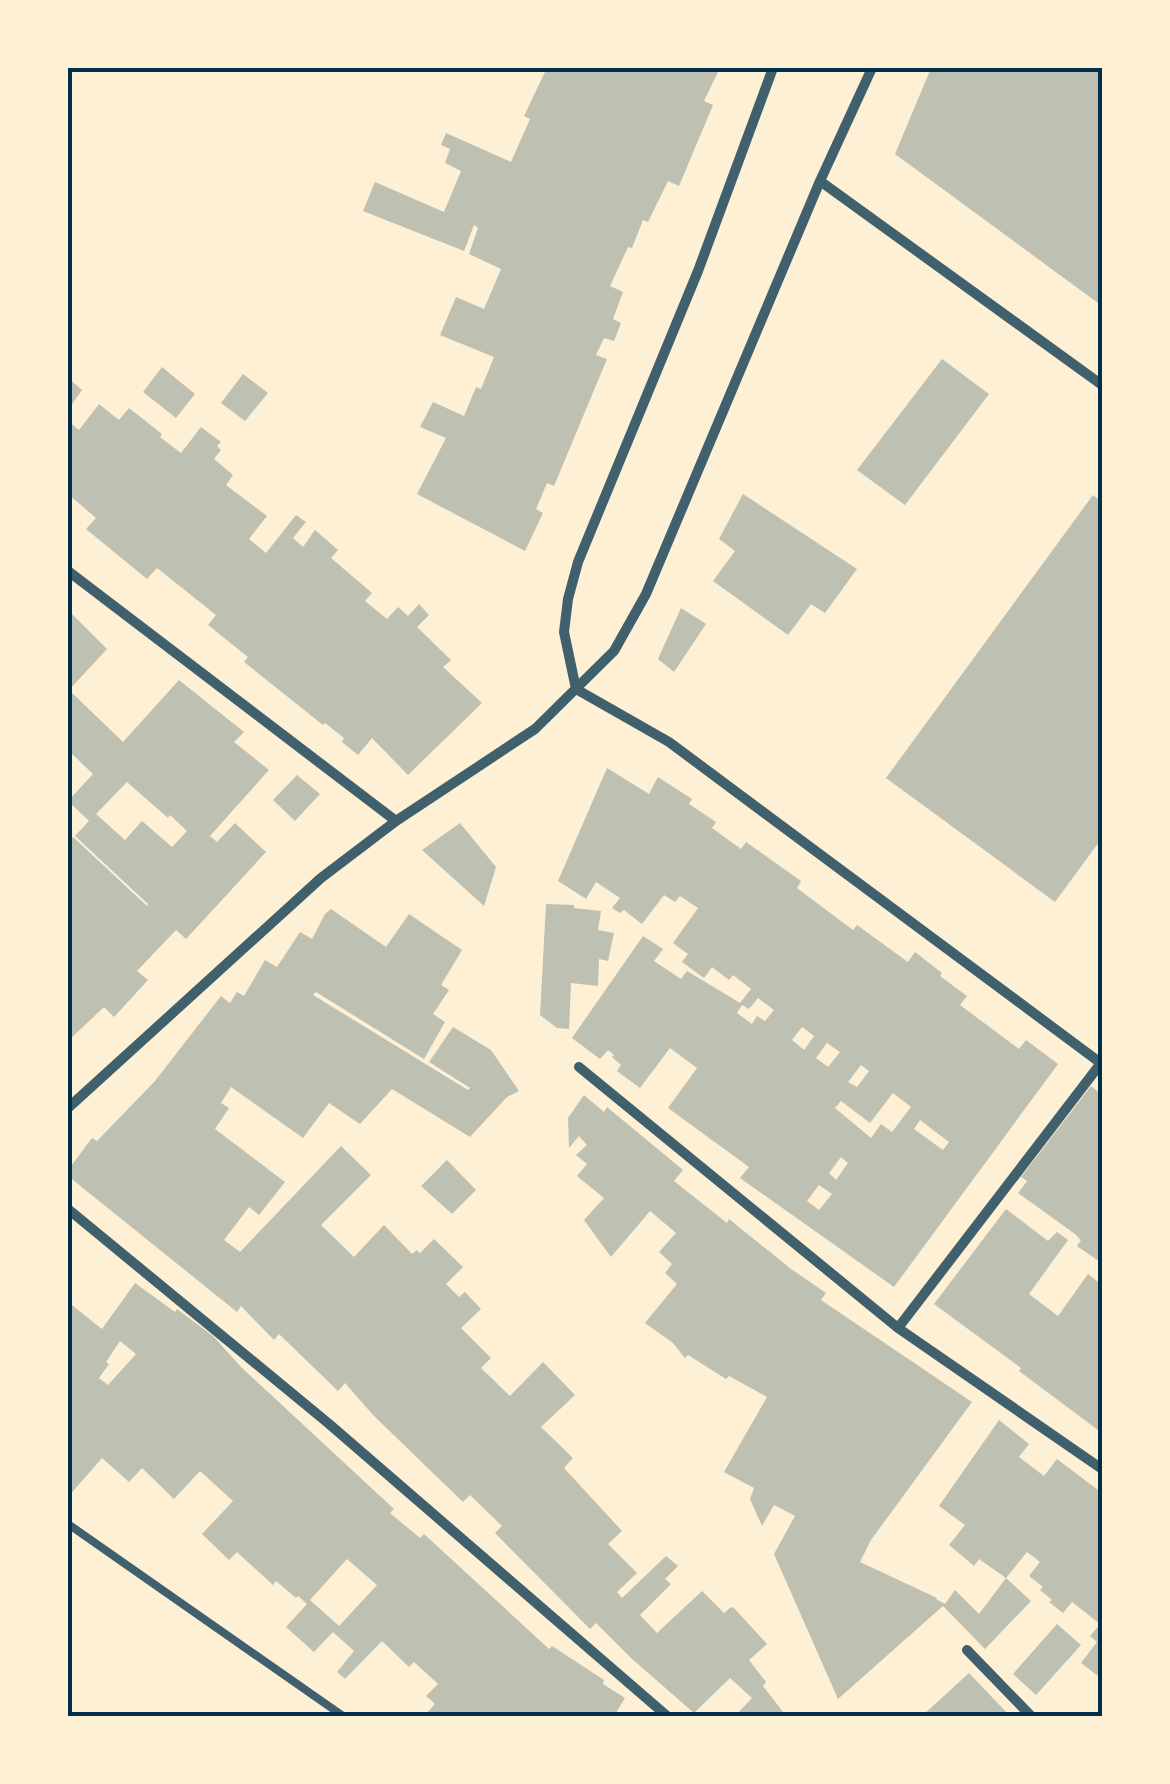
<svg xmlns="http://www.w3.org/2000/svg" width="1170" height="1784" viewBox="0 0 1170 1784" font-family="'Open Sans',sans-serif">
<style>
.building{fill:#bec0b2;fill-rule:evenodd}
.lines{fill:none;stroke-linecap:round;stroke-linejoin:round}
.service{stroke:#3f606c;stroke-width:8}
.minor{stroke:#3f606c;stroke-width:10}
.neatline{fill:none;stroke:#003049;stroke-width:4}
</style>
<rect width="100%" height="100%" fill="#fdf0d5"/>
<!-- building -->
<path class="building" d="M536,68H720L704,101L713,105L679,186L668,181L648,222L643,220L632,248L628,247L610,286L623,292L613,319L621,323L614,341L604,338L596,355L607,359L554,486L547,483L536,509L543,513L525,551L417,494L446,438L420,427L433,402L464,416L476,387L481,389L494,357L440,335L456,297L484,309L501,269L469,254L478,228L474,225L464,251L363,211L375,182L444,212L461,171L445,163L450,149L441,145L446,133L511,162L530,119L524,116L545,72Z
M931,68H1102V306L895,154Z
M942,359L989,394L905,505L857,470Z
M162,367L195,394L176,418L143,392Z
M243,374L268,393L245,421L221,403Z
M68,378L82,390L68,410Z
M99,404L119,420L129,408L162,434L160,437L181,453L201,427L221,442L217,446L221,450L214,459L233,475L226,485L267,516L249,539L266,553L296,515L306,522L293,538L303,547L315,530L338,550L331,558L372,593L365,601L387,619L398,607L408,616L419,604L429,615L417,627L451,660L443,667L482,703L408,775L372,738L358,755L342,742L344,738L325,723L323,725L244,662L248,657L208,625L216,615L157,568L147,579L86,529L96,518L68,494V421L79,430Z
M743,494L857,569L825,613L811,604L788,635L713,581L735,551L719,539Z
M1093,495L1102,502V838L1055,902L886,778Z
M681,608L706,624L674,672L658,659Z
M68,610L107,649L69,690L123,742L179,680L244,732L234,742L269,770L210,836L217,842L235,823L266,852L186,939L176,930L137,971L148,980L114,1017L104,1007L68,1041V843L73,837L147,906L148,904L75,836L89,821L68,801L93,774L68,750ZM127,782L168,818L170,815L187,831L172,847L142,821L125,840L96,814Z
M607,768L649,794L658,777L692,799L689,804L716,822L712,828L741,849L746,842L801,881L797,888L853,930L857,925L908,962L915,952L942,973L940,976L967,996L960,1005L1019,1049L1026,1040L1058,1064L894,1287L740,1178L749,1167L668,1108L697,1068L670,1048L640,1088L617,1071L621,1065L612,1057L614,1055L608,1050L600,1059L572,1038L643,936L663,949L654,961L681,979L687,971L740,1003L751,989L733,975L729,980L712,967L704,978L682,962L688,954L673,943L698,908L680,896L675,902L664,895L642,924L624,910L620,913L612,908L620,898L596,882L586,899L558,881ZM758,998L774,1010L765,1021L757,1016L752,1024L737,1013L742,1005L749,1009ZM802,1027L814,1036L804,1050L792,1040ZM827,1043L840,1052L828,1067L816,1058ZM861,1065L869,1071L857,1087L848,1082ZM893,1093L911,1107L892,1132L881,1124L871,1138L835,1108L841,1101L870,1123ZM920,1120L949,1142L943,1150L914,1129ZM841,1157L848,1163L836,1180L829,1173ZM819,1185L832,1194L819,1210L807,1201Z
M297,775L320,794L295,821L273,800Z
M460,823L496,867L484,906L422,850Z
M546,904L574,905V908L601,911L598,930L614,933L608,961L599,959L598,986L571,983L569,1029L557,1028L540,1015Z
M331,909L386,947L409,914L462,950L441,985L449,990L433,1014L445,1022L424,1059L316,992L313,995L468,1090L470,1088L429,1062L453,1027L491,1050L519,1091L507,1097L470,1137L392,1089L360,1124L329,1103L303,1138L231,1087L221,1103L229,1108L215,1129L285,1182L259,1215L249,1207L224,1240L240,1252L341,1146L371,1175L321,1225L354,1257L384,1225L412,1254L417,1250L420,1253L434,1239L463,1267L446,1284L459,1297L465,1292L481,1309L461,1328L491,1358L481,1368L510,1396L543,1362L575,1395L541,1427L573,1458L564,1468L622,1531L608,1544L637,1573L617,1592L622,1598L666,1556L678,1566L665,1579L671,1584L640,1615L657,1633L702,1591L724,1613L731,1607L734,1608L767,1644L749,1660L766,1682L763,1686L783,1712L780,1716H735L752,1698L730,1678L694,1713L631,1658L596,1623L590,1629L495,1533L502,1526L470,1495L463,1502L373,1415L345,1383L338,1391L279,1334L274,1340L241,1306L237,1312L68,1176V1170L92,1138L97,1141L155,1081L221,996L230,1003L237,992L244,996L265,960L277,967L300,932L312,939L325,914Z
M1091,1086L1102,1095V1257L1101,1256L1097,1260L1077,1246L1081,1240L1075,1234L1018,1193L1027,1181L1021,1177Z
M584,1095L604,1112L607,1107L683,1170L674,1181L727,1223L729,1219L791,1269L826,1293L821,1300L972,1402L871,1540L860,1562L937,1598L936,1599L945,1604L955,1590L979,1614L1006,1578L1031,1601L985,1649L943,1606L838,1699L774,1554L795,1516L774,1505L762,1526L750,1499L754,1488L724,1472L767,1397L729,1376L726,1379L688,1355L685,1358L673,1343L645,1323L677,1284L665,1273L672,1264L659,1252L676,1233L650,1211L611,1257L584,1220L604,1198L577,1176L587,1164L576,1155L587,1145L579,1136L569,1148L568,1118Z
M447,1160L476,1190L452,1214L421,1186Z
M1006,1209L1048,1241L1057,1232L1068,1240L1029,1294L1058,1316L1088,1274L1102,1285V1433L1019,1371L1021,1368L934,1304Z
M135,1283L175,1312L177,1309L213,1336L241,1367L394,1509L390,1513L420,1538L424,1534L549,1649L552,1646L604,1680L603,1684L625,1698L614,1716H424L435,1704L426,1696L438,1684L414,1662L409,1667L382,1641L345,1679L337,1672L354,1651L333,1632L314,1652L286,1627L307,1604L298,1596L296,1598L276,1581L273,1585L237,1552L229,1560L202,1534L233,1501L200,1471L174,1499L142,1468L129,1482L102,1458L68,1497V1302L102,1329ZM120,1341L136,1354L108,1385L99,1378L109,1364L106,1362ZM347,1559L377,1585L339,1626L310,1600Z
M999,1420L1029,1444L1019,1457L1044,1476L1057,1459L1102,1493V1679L1081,1663L1097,1642L1090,1636L1100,1624L1072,1602L1063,1613L1049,1602L1052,1600L1040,1590L1043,1587L1029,1576L1040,1562L1027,1552L1006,1578L979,1559L974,1566L949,1545L965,1525L939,1506Z
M1057,1624L1081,1645L1036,1695L1013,1674Z
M969,1673L1010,1716H922Z"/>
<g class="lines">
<!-- service -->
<path class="service" d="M68,1524L343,1716"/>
<!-- minor -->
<path class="minor" d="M820,181L1102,385
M68,571L396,821
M576,689L564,632L568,599L578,562L698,271L773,68
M576,689L669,742L1102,1064
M579,1067L898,1328L1102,1469
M68,1108L321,878L396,821L535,729L614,651L646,594L820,181L872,68
M68,1209L328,1423L667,1716
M898,1328L1101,1063
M967,1650L1031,1716"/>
</g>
<!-- border -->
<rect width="1170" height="1784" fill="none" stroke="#fdf0d5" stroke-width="140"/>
<rect x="70" y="70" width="1030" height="1644" class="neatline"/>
</svg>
